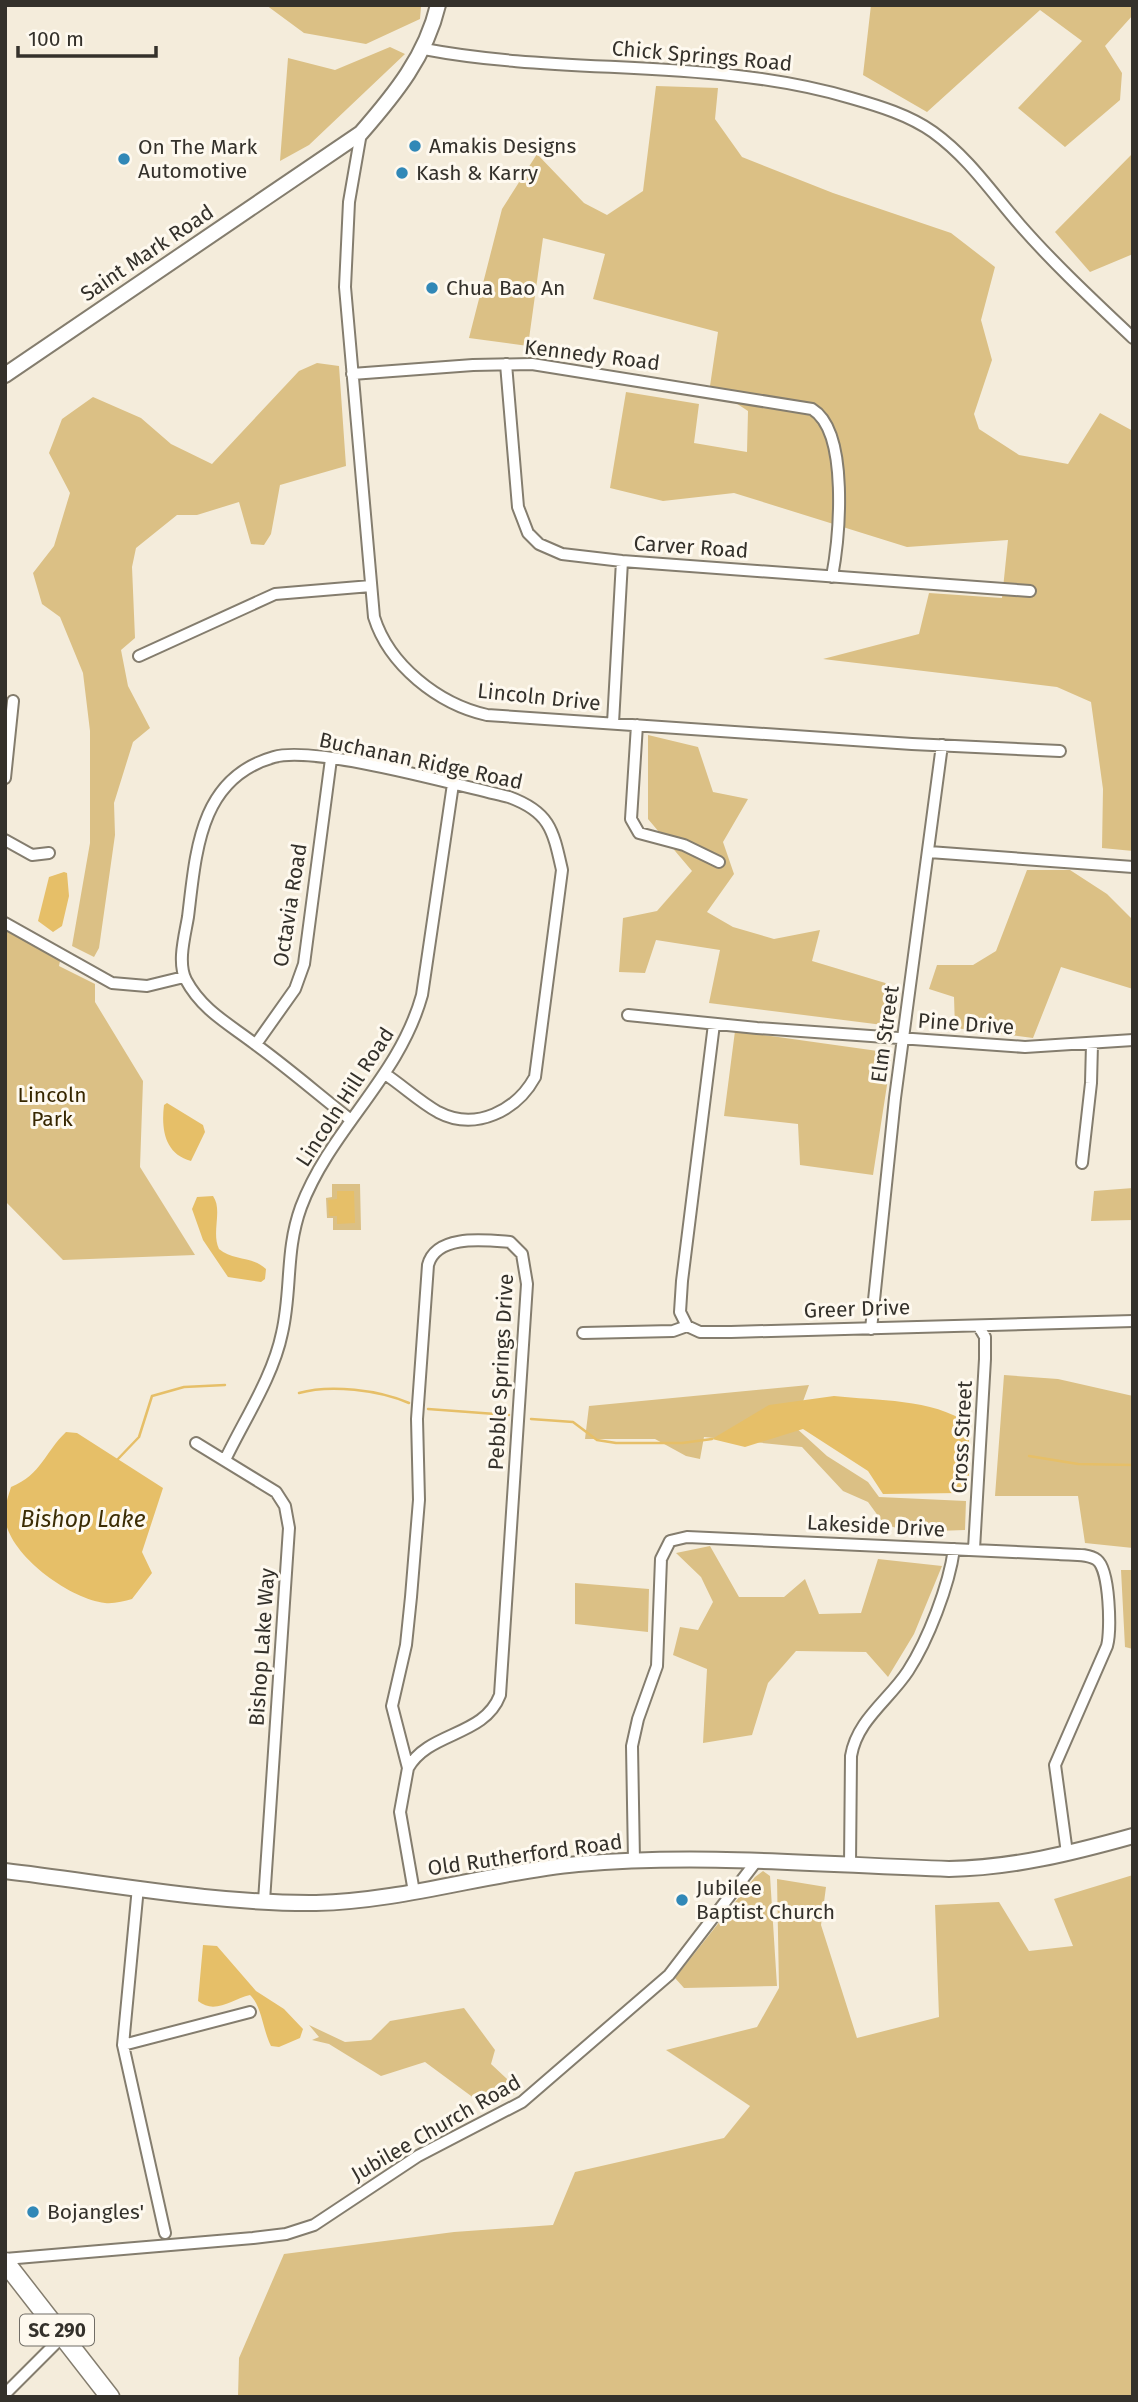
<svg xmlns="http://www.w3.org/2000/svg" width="1138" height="2402" viewBox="0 0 1138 2402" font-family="'Fira Sans',sans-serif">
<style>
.green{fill:#dbc085}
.water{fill:#e6bf68}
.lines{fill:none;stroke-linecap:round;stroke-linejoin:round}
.stream{stroke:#e6bf68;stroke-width:2.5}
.minor-casing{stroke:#847d6e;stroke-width:14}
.tertiary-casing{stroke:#847d6e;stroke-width:18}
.primary-casing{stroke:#847d6e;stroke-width:21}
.minor{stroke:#fff;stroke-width:10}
.tertiary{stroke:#fff;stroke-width:14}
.primary{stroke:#fff;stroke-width:18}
.poi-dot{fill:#3188b7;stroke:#fef9ef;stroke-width:2.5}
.labels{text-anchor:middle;stroke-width:6;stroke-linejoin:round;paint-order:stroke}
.shield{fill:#fef9ef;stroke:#716d66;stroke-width:2}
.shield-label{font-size:19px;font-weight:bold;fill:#34312b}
.street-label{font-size:21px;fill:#34312b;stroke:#fef9ef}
.poi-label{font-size:21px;fill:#34312b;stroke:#fef9ef;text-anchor:start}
.park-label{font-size:21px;fill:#372700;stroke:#fef9ef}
.water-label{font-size:23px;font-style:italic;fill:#3c2d05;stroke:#fef9ef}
</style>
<rect width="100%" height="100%" fill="#f4ecdb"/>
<!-- green -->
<path class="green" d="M266,5H413L421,7L420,19L366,44L304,33Z
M871,5H1133V15L1105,46L1122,73L1120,100L1065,147L1018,108L1082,41L1040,10L927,112L863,75Z
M390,47L405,54L309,145L280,161L288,58L335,70Z
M656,86L718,88L715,119L742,157L833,193L951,233L995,267L981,320L992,360L974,414L979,429L1019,455L1068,464L1100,413L1133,431V851L1102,848L1103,789L1091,702L1057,687L823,659L919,634L929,593L1002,598L1008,540L907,547L734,493L663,501L610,488L626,392L699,404L694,443L747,452L748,411L710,386L718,332L593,299L605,254L543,238L528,346L469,338L502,209L537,154L584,203L607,215L643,191Z
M1133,153V254L1090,272L1055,232Z
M317,363L339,366L346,466L280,485L271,534L264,545L251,544L239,502L197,515H177L136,548L132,567L135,638L121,650L128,686L150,728L133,742L114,803L115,835L99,948L94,957L72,946L90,843V731L83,673L60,617L42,604L33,573L54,546L70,493L49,453L62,419L93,397L141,418L171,444L212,464L299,371Z
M648,735L698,747L713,792L748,799L723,842L734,874L707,912L733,927L774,939L820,930L812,961L892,985L883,1025L709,1003L720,950L656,940L645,973L619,972L623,918L657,911L692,871L648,819Z
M1027,870H1070L1107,894L1133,920V989L1061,967L1033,1038L955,1028L954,997L929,989L937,965H973L996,951Z
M5,930L60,961L59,966L95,984V1002L143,1081L140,1167L195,1255L63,1260L5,1201Z
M735,1031L892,1053L873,1175L800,1165L798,1124L724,1116Z
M332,1184H360L361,1230H333V1218H327L326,1198L332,1197Z
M1133,1188V1220L1091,1221L1094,1191Z
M1004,1375L1058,1379L1133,1396V1548L1085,1543L1078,1496H995Z
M809,1385L794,1426L827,1456L868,1482L879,1497L966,1501L965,1530L909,1532L884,1524L868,1502L843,1491L802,1447L704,1437L700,1459L686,1456L655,1439H585L589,1406Z
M710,1546L739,1597H784L805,1579L819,1614L861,1613L878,1559L942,1566L914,1634L888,1677L866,1652L796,1651L768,1683L752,1735L703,1743L707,1669L673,1655L680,1627L698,1630L713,1602L701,1577L676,1553Z
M1121,1570H1133V1649L1125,1647Z
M575,1583L649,1589L648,1632L575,1624Z
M763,1871L770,1876L777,1986L684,1988L675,1978L755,1877Z
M1133,1875V2397H238L239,2358L284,2254L454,2232L553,2225L575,2172L724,2138L750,2106L666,2050L757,2027L779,1988L777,1879L826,1887L821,1925L857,2038L939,2017L935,1905L999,1902L1029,1951L1073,1946L1054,1899Z
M464,2008L495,2050L491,2064L520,2091L486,2107L425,2062L381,2076L329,2044L312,2040L319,2037L309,2025L345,2042L371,2040L390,2021Z"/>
<!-- water -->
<path class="water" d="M64,872L67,873L69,896L62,926L53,932L38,921L49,877Z
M167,1103L203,1125L205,1132L191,1161C165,1154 161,1130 164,1105Z
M337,1191H354L355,1223L337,1224V1216H329L328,1200L337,1199Z
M213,1196C223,1210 211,1232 219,1249C233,1261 253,1256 266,1269L265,1279L261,1282L228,1277L203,1240L192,1209L197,1197Z
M834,1396C877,1401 932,1398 969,1424V1482L960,1493L883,1494L868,1471L803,1429L745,1447L712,1439L769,1405Z
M66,1432L77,1433L163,1488L142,1552L152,1573L132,1599C124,1601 114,1604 105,1603C70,1599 10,1556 5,1519C4,1508 8,1497 11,1487C42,1474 44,1453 66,1432Z
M203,1945L217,1946L256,1991L284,2009L303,2029L300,2038L279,2047L271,2046C263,2031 262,2006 250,1995C232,1999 215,2015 198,2001Z"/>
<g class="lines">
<!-- stream -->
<path class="stream" d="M299,1393C330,1384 379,1390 409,1403
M428,1409L509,1415
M531,1419L573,1422L597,1440L616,1443H682L712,1439
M1029,1456L1078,1464L1133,1465
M117,1460L139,1437L152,1396L184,1387L225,1385"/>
<defs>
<path id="minor" d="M424,49C565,76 713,57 851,98C879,106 909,115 933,132C969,158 992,193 1020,225C1055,265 1094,301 1133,338
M361,133L349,202L345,287L374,617C389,665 438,704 487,715L912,744L1060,751
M506,364L518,507L528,533L539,544L562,554L622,561L1030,591
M352,374L473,365L532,364L812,409C850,432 839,539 832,577
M139,656L275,594L371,586
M613,723L622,561
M637,725L631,819L639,833L684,845L719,862
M5,778L13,701
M5,840L32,855L49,853
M929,852L1133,867
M5,923L112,983L147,986L184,977
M628,1015L757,1028L1025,1047L1133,1040
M256,1044L295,989L304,964L331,759
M351,1120C319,1095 288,1068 255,1044C229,1024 202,1010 186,980C177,963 185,935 188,917C196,852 199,778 274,757C316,745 460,786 509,797C550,812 553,830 562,870L535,1077C517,1110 476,1132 438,1112C420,1102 403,1086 385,1074
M1082,1163L1091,1083L1092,1044
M687,1326L680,1312L682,1281L714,1024
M871,1329L895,1098L942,745
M583,1333L673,1331L687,1326L700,1332H731L1133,1321
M196,1443L276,1492L285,1506L289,1528L264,1901
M225,1460C244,1420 273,1377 282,1333C292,1290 285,1251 301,1207C331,1128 399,1078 422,995L453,784
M974,1549L985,1359V1337L979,1327
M408,1768C429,1731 484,1737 500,1695L527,1284L522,1254L510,1242C484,1240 436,1234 428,1265L417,1419L419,1500L411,1597L406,1645L392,1706L408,1768L400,1812L414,1892
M634,1860L632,1746L638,1719L657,1666L661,1559L670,1541L687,1537L1059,1554C1070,1555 1088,1553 1097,1560C1110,1570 1111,1631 1107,1646L1055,1765L1067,1853
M850,1865L851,1756C857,1720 889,1700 908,1671C928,1640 949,1586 954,1549
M138,1887L123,2045L165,2233
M123,2045L250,2012
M5,2259L253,2238L286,2234L314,2225L418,2156L522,2102L669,1975L755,1863
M5,2394L62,2337"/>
<path id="tertiary" d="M5,375L361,133C395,94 426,56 438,5
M5,1871C106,1883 216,1904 316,1903C405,1901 490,1872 578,1864C701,1853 826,1865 949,1869C1012,1868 1072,1853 1133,1836"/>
<path id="primary" d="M5,2262L110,2397"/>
</defs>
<!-- minor casing -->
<use href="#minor" class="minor-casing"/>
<!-- tertiary casing -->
<use href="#tertiary" class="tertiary-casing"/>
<!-- primary casing -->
<use href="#primary" class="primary-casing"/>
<!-- minor -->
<use href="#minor" class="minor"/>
<!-- tertiary -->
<use href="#tertiary" class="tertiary"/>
<!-- primary -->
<use href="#primary" class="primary"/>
</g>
<!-- markers -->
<g class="poi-dot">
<circle cx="415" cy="146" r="7"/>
<circle cx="124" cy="159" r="7"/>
<circle cx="402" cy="173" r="7"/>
<circle cx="432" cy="288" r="7"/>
<circle cx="682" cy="1900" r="7"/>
<circle cx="33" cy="2212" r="7"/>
</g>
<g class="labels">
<!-- shield labels -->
<rect class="shield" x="20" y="2314.5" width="74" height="31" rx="5"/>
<g class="shield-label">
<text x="57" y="2337">SC 290</text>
</g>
<!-- street labels -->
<g class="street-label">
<text transform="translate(702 56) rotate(5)" y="7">Chick Springs Road</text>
<text transform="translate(147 253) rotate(-34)" y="7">Saint Mark Road</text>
<text transform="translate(592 355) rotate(7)" y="7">Kennedy Road</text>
<text transform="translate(691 547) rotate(4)" y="7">Carver Road</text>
<text transform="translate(539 697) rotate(6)" y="7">Lincoln Drive</text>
<text transform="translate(421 761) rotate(12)" y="7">Buchanan Ridge Road</text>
<text transform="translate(290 905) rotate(-81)" y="7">Octavia Road</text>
<text transform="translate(966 1024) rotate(4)" y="7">Pine Drive</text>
<text transform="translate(885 1034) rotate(-82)" y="7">Elm Street</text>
<text transform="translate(345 1097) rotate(-57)" y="7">Lincoln Hill Road</text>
<text transform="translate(857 1309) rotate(-2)" y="7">Greer Drive</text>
<text transform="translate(501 1372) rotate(-87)" y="7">Pebble Springs Drive</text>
<text transform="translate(962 1437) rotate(-87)" y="7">Cross Street</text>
<text transform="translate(876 1526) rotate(3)" y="7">Lakeside Drive</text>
<text transform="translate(262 1647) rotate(-86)" y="7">Bishop Lake Way</text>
<text transform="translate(525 1855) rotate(-8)" y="7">Old Rutherford Road</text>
<text transform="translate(436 2128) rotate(-30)" y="7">Jubilee Church Road</text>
</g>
<!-- poi labels -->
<g class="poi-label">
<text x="429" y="153">Amakis Designs</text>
<text x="138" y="154">On The Mark<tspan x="138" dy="24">Automotive</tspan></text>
<text x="416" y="180">Kash &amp; Karry</text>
<text x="446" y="295">Chua Bao An</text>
<text x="696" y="1895">Jubilee<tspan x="696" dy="24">Baptist Church</tspan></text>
<text x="47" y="2219">Bojangles'</text>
</g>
<!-- park labels -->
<g class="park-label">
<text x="52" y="1102">Lincoln<tspan x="52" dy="24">Park</tspan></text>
</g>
<!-- water labels -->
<g class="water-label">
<text x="83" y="1527">Bishop Lake</text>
</g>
</g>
<!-- border -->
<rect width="1138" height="2402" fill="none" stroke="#34312b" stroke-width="14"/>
<!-- scale -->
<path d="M18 46v10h138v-10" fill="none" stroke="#34312b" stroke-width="3.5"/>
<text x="28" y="46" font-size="21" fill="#34312b" stroke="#fef9ef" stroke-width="5" paint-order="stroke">100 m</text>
</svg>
